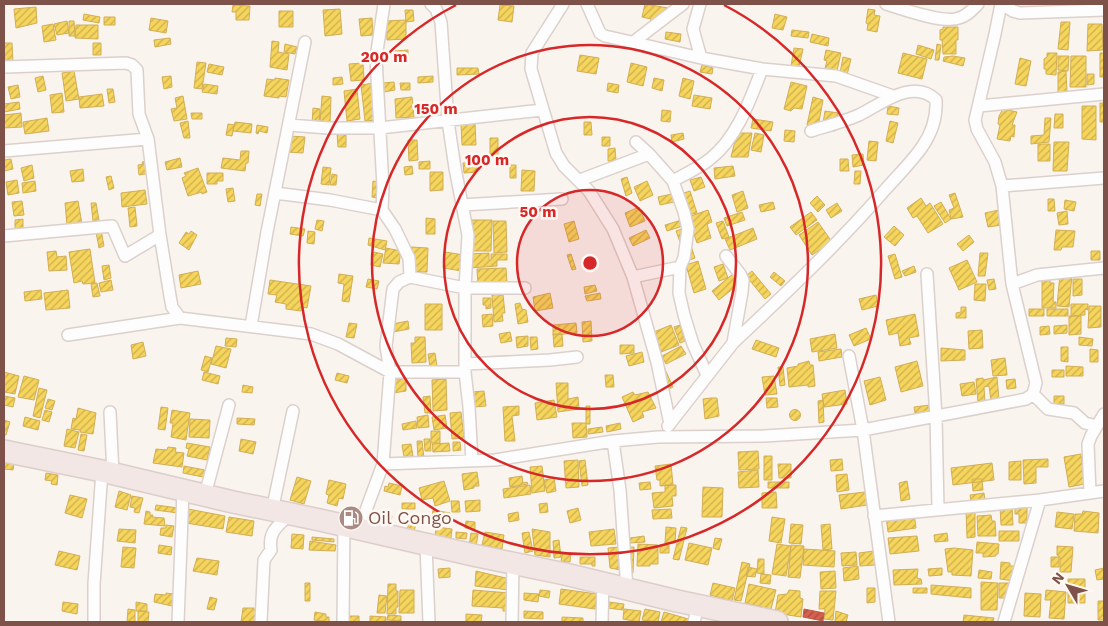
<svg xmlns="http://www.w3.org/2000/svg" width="1108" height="626" viewBox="0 0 1108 626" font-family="'Work Sans',sans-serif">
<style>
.homes{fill:url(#homes-hatch);stroke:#d2ae56}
.shops{fill:url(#shops-hatch);stroke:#bc5c4c}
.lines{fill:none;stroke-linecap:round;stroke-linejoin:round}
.street-casing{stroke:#dbd0cc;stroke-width:14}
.highway-casing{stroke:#dcceca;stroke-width:24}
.street{stroke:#fefdfd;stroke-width:11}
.highway{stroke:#f3e7e6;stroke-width:21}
.ring{fill:none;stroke:#d62828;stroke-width:2.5}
.labels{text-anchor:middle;stroke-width:5;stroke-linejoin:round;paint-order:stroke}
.poi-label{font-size:18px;fill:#7e5249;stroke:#fff8f3;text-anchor:start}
.centre{fill:#d62828;stroke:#fff8f3;stroke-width:2.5}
.ring-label{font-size:15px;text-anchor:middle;font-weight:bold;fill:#d62828;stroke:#fff8f3;stroke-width:5;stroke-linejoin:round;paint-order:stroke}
</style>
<defs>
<pattern id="homes-hatch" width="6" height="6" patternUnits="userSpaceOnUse" patternTransform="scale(1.25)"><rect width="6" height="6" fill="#f6d55c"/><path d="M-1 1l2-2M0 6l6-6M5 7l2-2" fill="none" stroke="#ccaf4e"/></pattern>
<pattern id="shops-hatch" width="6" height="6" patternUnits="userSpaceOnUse" patternTransform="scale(1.25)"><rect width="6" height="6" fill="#d6604d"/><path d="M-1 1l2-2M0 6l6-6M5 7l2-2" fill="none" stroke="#aa4e3f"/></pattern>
</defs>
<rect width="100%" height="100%" fill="#faf4ef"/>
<!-- homes -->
<path class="homes" d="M645,4L668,8L664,25L650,22L651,19L642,17Z
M233,5L250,6L249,20H236V12H232Z
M500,5L514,6L512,22L498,20Z
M36,7L37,23L16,28L14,9Z
M340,9L342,34L325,36L323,10Z
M868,9L875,10L874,15L880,16L877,32L867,30L868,24L866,23Z
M405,10H413L414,21L406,22Z
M279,11H293V27H279Z
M84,14L100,17L99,23L83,20Z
M775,14L787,17L783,30L772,28Z
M104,17H115V25H104Z
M151,18L168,21L166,33L149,30Z
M372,18L373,35L361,36L359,19Z
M406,20V39L387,40L386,21Z
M67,21L69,33L57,35L54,24Z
M69,21H74L75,36H69Z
M1061,22H1070L1068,50L1058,49Z
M53,24L56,40L44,42L42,26Z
M1088,24H1102L1103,50L1087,51Z
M76,25H98V39L75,38Z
M943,27H958V40H956V54H943L942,40H940V30L943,29Z
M792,30L809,32L808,38L791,36Z
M666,32L681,34L680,42L665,39Z
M812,34L829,38L828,46L810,42Z
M170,38L171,44L155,47L154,40Z
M272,41L279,42L278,52L289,54L287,70L270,67Z
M4,43H12L13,63H5Z
M93,43H101V55H93Z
M285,44L297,47L295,54L284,52Z
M937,44L941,45L939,60H935Z
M918,45L934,50L931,59L916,54Z
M794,48L803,49L799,67L791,66Z
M408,50V55L396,57L395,51Z
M826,50L841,53L836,75L824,72L827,61L824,60Z
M903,53L927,59L922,79L898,73Z
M1047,53H1057L1056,75L1046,74V69H1044V59L1047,57Z
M1100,53H1104V77H1100Z
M580,55L599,58L596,74L577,71Z
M953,56L965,58L963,66L943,61L944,57Z
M1058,56H1069L1068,71L1058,70Z
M1071,56H1086V87H1070Z
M843,57L851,59L847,75L840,73Z
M1020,58L1031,61L1026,86L1015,84Z
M197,62L206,63L202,89L194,88Z
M363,63L364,80L351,81L349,64Z
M631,63L647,67L643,86L627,82Z
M209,64L224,67L222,75L207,72Z
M702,65L713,68L712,74L700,72Z
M457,68H478L479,74L457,75Z
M74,71L79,99L66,101L62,73Z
M1066,71L1067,93H1058V72Z
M1087,74H1094V84L1087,85Z
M43,76L46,90L38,92L35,78Z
M171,76L172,87L164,89L162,77Z
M433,76V82L418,83V77Z
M342,77L343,84L333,85V78Z
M275,78L289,80L286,97L279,96V98L264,96L267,79L275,80Z
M654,78L664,80L662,91L652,88Z
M683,78L694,81L690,99L679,96Z
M394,82L395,90L384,92L383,83Z
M791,82L807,86L802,109L794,108L791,111L784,109Z
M374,83L377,120L365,121L361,85Z
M400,83H410V90H401Z
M608,83L619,85L618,93L607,91Z
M204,84L218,86L217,94L202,92Z
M18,85L20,97L11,99L8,87Z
M107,89H113L115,102L109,103Z
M357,89L360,119L347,121L344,91Z
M62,93L64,112L52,113L50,95Z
M102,94L104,106L80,108L79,97Z
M694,95L712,98L710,109L692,106Z
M183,96L187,119L174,121L171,109L177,108L175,98Z
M322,96L331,97L330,123L320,122Z
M412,97L414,117L396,118L395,99Z
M813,97L823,100L818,127L807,125Z
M19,102L20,109L4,112V104Z
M1100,103H1104V122H1100Z
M888,106L899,108L898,115L887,114Z
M1082,106H1096V140L1082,139Z
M313,108L320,109L319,125H312Z
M1003,109L1017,112L1012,125H1015L1014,137L1011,136L1010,141L997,139L1000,125L998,124L999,116Z
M662,110L671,111L670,122L661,121Z
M825,111L838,113L835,131L822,129Z
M21,113L22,127L4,128V115Z
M191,113H202V119H192Z
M1055,114H1063V128H1054Z
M47,118L49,131L25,134L23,122Z
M1045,118H1051L1049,142L1031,144V136L1044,135Z
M753,119L773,122L771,131L751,128Z
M188,121L190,138H184L180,123Z
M890,121L898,123L893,143L886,141Z
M235,122L252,124L251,133L233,131Z
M584,122H591L592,135H584Z
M475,123L476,145H462L461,124Z
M228,124L234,125L232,136L226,135Z
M257,125L268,127L267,133L259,131L258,134L256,133Z
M785,130L795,131L794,142L784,141Z
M337,133H346V147H338Z
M683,133L684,139L672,142L671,135Z
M737,133H752L748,157H731Z
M755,133L764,135L761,152L751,150Z
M289,136L305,137L303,153L287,152Z
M602,137H610V146H602Z
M490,138H498V155H490Z
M408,140H417L418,160L409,161Z
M869,141L878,142L876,161L867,160Z
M1054,142H1069L1067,171H1053Z
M1038,144H1050V161H1038Z
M615,148L616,161H608V149Z
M241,151H249L248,163H246L245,171L221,168L223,158L240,160Z
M863,154L864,165L853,167L852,155Z
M180,158L182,167L167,170L165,162Z
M11,159L13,169L4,171V160Z
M840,159H848L849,171H840Z
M149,161L151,173L139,175L138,165L143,164L142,162Z
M430,161V169H419V162Z
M477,162V172L464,173L463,163Z
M32,165L34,178L24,181L21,168Z
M510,165H516V178H510Z
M412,166L413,174L405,175L404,167Z
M733,166L735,176L715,179L714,168Z
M323,167L331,168L329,185L321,184Z
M198,168L207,192L202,194V192L188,196L182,178L186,176L184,173Z
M83,169L84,181L72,182L70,171Z
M522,170L535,171L534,191H521Z
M855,171H861L860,184H854Z
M430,172H443V190L430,191Z
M207,173H223V181H217V184H207Z
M332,174L337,175L336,185H330Z
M111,176L114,188L109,190L106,177Z
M627,177L632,193L626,196L621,179Z
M701,177L705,187L694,191L690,180Z
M17,180L19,193L8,195L6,182Z
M35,181L36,191L23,193L22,183Z
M373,181L379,182L378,198L372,197Z
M647,181L653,195L640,201L634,187Z
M233,188L235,201L228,202L226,189Z
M145,190L147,204L122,207L121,193Z
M690,191L697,213L688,215L681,194Z
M743,191L748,208L737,212L732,195Z
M955,193L963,217L951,219L949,210L954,208L949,195Z
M257,194H262L260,206L255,205Z
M672,194L674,202L660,205L658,197Z
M817,196L825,205L818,212L810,203Z
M921,198L926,206L930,203L943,224L928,233L917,216L913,218L907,208Z
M1048,199H1054L1055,211H1048Z
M1065,200L1076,202L1074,211L1064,209Z
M22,201L24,215L14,216L12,202Z
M78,201L82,224L67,225L65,203Z
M773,202L775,209L761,212L759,205Z
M941,202L951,219L945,223L934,206Z
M91,203H96L99,220L93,221Z
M837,203L842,211L831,218L826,210Z
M135,207L137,226L130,227L128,208Z
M639,207L645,221L630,227L625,213Z
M708,210L712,222L707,224L711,238L697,243L688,217Z
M999,210L1002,225L988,227L985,213Z
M1067,211L1068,224L1059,225L1057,213Z
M742,212L745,220L727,226L724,218Z
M811,212L817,220L796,235L790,227Z
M426,218L435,219V234H426Z
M23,219V229L15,230V220Z
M685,219L686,225L667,231L665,225Z
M317,220L324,221L322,231L315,229Z
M468,220H492L491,251H468Z
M493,221H506L507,252L494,253Z
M574,221L579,239L569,242L564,224Z
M723,221L729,237L722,239L716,223Z
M818,222L832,242L812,255L799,235Z
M894,226L904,235L895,246L884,237Z
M291,227L305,229L303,236L290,234Z
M685,228L695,258L687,261L676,231Z
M753,228L757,239L730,250L725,239Z
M101,230L104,246L99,248L96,232Z
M646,230L650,238L633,246L629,238Z
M1056,230L1075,231L1073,247H1062L1061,250H1054Z
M191,231L197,235L189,250L179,243L186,232L189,234Z
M308,231L315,232L314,244L307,243Z
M969,235L974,242L963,251L957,244Z
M369,238L387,241L385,250L368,245Z
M411,247L428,248L427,272H410Z
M386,248L401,251L399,264L383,263Z
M90,249L95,283L83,284L82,281L74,283L69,252Z
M56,251L57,257L66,256L67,270L49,271L47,252Z
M1091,251H1100V260H1091Z
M374,252L383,254L380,267L371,265Z
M445,252L464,255L462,271L443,268Z
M489,253V260H491V254H507V260H497V266L470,268L469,254Z
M980,253H988L985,276H978Z
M571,254L576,269L572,270L567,255Z
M895,254L902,277L895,279L888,256Z
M967,260L977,282L959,290L949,268Z
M698,261L706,289L694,293L686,265Z
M723,264L728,278L719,281L714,267Z
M109,265L111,278L104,280L102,266Z
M914,266L916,272L905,276L902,271Z
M506,268L507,283L478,285L477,269Z
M198,271L201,284L181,288L179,275Z
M752,271L771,294L765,299L746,276Z
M774,272L785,281L781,286L770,277Z
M339,274L353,276L349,302L342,301L344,284L338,283Z
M733,274L740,283L719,300L712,291Z
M1060,274L1072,275L1069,307L1057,306Z
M1042,277H1050V283H1054L1053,302H1056V308H1042Z
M368,279L379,281L377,289L366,287Z
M994,279L996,289L989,290L987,280Z
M1073,279H1082V295L1073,296Z
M111,280L113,290L101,292L99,283Z
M270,280L311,286L307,308L302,307L301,311L286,309V304L275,302L277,295L268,294Z
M97,283L100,296L93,297L91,284Z
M975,284H986L985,301L974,300Z
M595,285L597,291L585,294L584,287Z
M41,290L42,299L25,301L24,292Z
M68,290L70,308L46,310L44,293Z
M550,293L553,308L535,311L533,297Z
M600,293L601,299L587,301L585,296Z
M500,294V295H503L505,313H502L503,321L494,322L492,295Z
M876,295L878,306L862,310L859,299Z
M483,298H491V308L486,309V305H483Z
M520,303L522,309L526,310L528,322L518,324L515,304Z
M425,304H442V330H425Z
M1071,304H1088V310L1085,309V315L1071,316Z
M1089,306H1101V327L1088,328Z
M961,307H966V318H956V313L961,312Z
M1029,309H1044V316H1029Z
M1047,309H1068V316H1047Z
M492,314L493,326L483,327L482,315Z
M915,314L919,336L909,338L911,344L900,346L898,333L889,335L886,320Z
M1069,316H1081V334L1069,335Z
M408,321L409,329L393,332L392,324Z
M591,321L592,341L583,342L582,322Z
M349,323L357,324L354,338L346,337Z
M576,323L577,333L553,335V325Z
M671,325L679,345L656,354L649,334Z
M680,325L685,341L680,343L674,327Z
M1067,325V333L1054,334V326Z
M1049,326L1050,334L1040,335V327Z
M866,328L871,339L854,346L849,335Z
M982,330L983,348L969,349L968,331Z
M510,332L512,341L501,343L499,334Z
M553,334H562L563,346L554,347Z
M835,334L837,348L812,352L810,339Z
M528,336V346L517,348L516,337Z
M415,337H425L426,362L412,363L411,343H415Z
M530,337H537L538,349L531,350Z
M1079,337L1093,339L1092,346L1079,345Z
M226,338L237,339L236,347L225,346Z
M756,340L779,348L776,357L752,349Z
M143,342L146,356L133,359L131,345Z
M620,345H634V353L620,354Z
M216,346L231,349L226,368L211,364Z
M681,346L686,354L666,364L662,356Z
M1061,347H1068V362L1061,361Z
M941,348L965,350V360L941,361Z
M841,349L842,357L819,361L818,352Z
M1090,349L1098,350V362H1090Z
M642,352L644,362L629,366L626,356Z
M435,353L437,366L430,367L428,354Z
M658,354L673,387L664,391L649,358Z
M205,356L212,358L208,372L201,370Z
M1005,358L1007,375L993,376L991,360Z
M809,361L810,365H813L815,386L808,387V385L789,387L787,368L798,366V364Z
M917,361L923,386L901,392L895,367Z
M1066,366L1083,367V376H1066Z
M778,367H783L785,385L780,386Z
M1052,370H1064V377H1052Z
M4,372L19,376L15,394L4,392Z
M204,372L220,376L218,384L202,380Z
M337,373L349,376L347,383L335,380Z
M605,375H613L614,387H606Z
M24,376L39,380L34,400L18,397Z
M774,376L777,394L765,395L762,377Z
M880,377L886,400L870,405L864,381Z
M997,377L999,400L991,401L989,386L984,387L985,403H978L976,379L983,378V380Z
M403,378L406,379V391L393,393L391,380Z
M446,379L447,410L433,411L432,380Z
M1015,379L1016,388L1007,389L1006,380Z
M974,382L976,394L962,396L960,384Z
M556,383H568V399L578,397L579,409L558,412Z
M243,385L253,387L252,393L242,392Z
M39,388L47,390L40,418L33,416Z
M845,390L847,404L824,407L822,394Z
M484,391L486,406L474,407L472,392Z
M633,392L635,395L648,392L656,408L642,412L644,417L633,422L622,397Z
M4,396L15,398L13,407L4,405Z
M430,396L431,413H425L423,397Z
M1054,396H1064V404H1054Z
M711,398H717L719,416L705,419L703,399Z
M766,398H777L778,407L767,408Z
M48,399L55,401L52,410L45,408Z
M554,400L557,417L537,420L535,403Z
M823,400L824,422L819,423L818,401Z
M930,405L931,411L915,413L914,407Z
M519,406V415L512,416L515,441H505L503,407Z
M586,406H590V424H586Z
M161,407L168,408L165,430L158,429Z
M78,408L96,413L93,434L80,432V430L71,429L73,418L76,419Z
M789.5 415a5.5 5.5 0 1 1 11 0a5.5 5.5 0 1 1-11 0Z
M45,410L52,412L49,422L42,420Z
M172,410L190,413L186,440L171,437L173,423H170Z
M461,412L464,438L452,439L450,413Z
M428,415L429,427L418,428L417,417Z
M445,415L447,428L434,430L432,417Z
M25,417L40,421L38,430L23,426Z
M237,418L255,419L254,425L237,424Z
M190,419L210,420L209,438L189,437Z
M4,420L10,422L6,435H4Z
M416,421L417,428L403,430L402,424Z
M572,423H586L587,437L573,438Z
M620,423L621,429L607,432L606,426Z
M602,427L603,432L588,434V429Z
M67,429L79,432L75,448L64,446Z
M431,431H440V443H431Z
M81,434L87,435L84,451L78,450Z
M241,439L256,442L253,454L239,451Z
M424,439H430L431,451H425Z
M417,441H422L424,458H418Z
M453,442H460L461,450L453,451Z
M187,443L210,447L207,460L187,456L189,449L186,448Z
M449,443L450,451L433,452L432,444Z
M411,444L413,456L404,457L402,445Z
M168,447L176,448L175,452L184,453L182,467L153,463L156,449L167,450Z
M758,451L759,469L739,470L738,452Z
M1081,454L1085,484L1069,487L1064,457Z
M4,455L15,457L13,470L4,469Z
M764,456H772V480H764Z
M842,459L843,470L831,471L830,460Z
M1048,459V467H1036V483L1024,484L1023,460Z
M578,460L579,487L566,488L564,461Z
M585,460L588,485L582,486L579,461Z
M1021,461V480H1009V462Z
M992,463L994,480L953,485L951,468Z
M671,464L673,485L660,486V480H657L655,466Z
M778,464H791V478H779Z
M184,466L210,471L208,478L183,473Z
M542,466L545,491L532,493L530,467Z
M758,470L759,487L739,488L738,472Z
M477,472L479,486H474V488L464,490L462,474Z
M46,473L58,475L57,485L51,484L52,481L45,480Z
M847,474L849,490L837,492L836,475Z
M522,476L523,483L527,482L528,484L510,487L509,478Z
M297,477L311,481L304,504L290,500Z
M554,478L556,491L547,493L544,480Z
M972,479H982L983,490L973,491Z
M329,480L346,484L343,499L339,498L337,506L327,503L329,495L326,494Z
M444,481L450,501L435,506L433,498L422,500L419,488Z
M907,481L910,499L901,501L899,483Z
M650,482L651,489L640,490L639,483Z
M768,482H789V488H768Z
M389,483L402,486L400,495L384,491L385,486L388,487Z
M530,485L531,494L504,498L503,489Z
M665,485H676V496H672L673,506L654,508L652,493L665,492Z
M703,487L723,488L722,517H702Z
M119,491L131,495L127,510L115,507Z
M776,492L777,508H762V493Z
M865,492L867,505L841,509L839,495Z
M984,493L985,500L971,501L970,495Z
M70,495L87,499L82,518L65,513Z
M132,496L143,498L139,513L134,512L135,508L130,507Z
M480,500V511L466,512L465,501Z
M451,501H459L460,512H452Z
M402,503H415V509H402Z
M547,503L548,512L540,513L539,504Z
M156,505L178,508V513L155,510Z
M1000,506H1012L1013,525H1001Z
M1027,507V523H1019V514H1015V508Z
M578,508L581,520L570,523L567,511Z
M188,509L225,516L223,529L186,523Z
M671,509L672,518L653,519L652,510Z
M433,510L450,513L448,519L432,517Z
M966,510H975V537L967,538Z
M146,511L150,512V515H153L152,517L164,518L165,526L144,524Z
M1083,511L1099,513L1098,533L1074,531L1075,514H1082Z
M518,512L519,520L509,522L508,514Z
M1057,512L1074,514L1072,529L1055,527Z
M914,513L916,528L888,532L886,516Z
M382,514L392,516L390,525L380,523Z
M991,515L992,521H995L996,536H978L977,516Z
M229,517L254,521L252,536L226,532Z
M410,517L417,519L414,532L407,531Z
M772,517L785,519L781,543L769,541Z
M466,521L475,522V529L465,528Z
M791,524L803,525L801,544L789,543Z
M830,524L832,549L823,550L821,525Z
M166,525L174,526L172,537L160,535L161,528H166Z
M436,527L452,529L451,538L435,537Z
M666,527L676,528L675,543H665Z
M681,527L687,528L679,560L673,559Z
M119,529L136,530L135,543L117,541Z
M532,529L550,532V557L535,555Z
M614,529L616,544L591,546L589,532Z
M999,531H1019V541H999Z
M456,532L467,533L466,539L456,538Z
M485,532L504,535L502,549L482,545Z
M529,532L533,551L525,553L522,533Z
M471,533L478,534L476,547L469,546Z
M947,533L948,541L935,542L934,535Z
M292,534L304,535L303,549L291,548Z
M644,536L645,542L630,543V538Z
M917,536L919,551L890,554L888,538Z
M312,537L334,539V542L312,540Z
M715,538L722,539L719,550L713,548Z
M559,540L561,557L554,558L553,541Z
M310,541L336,545L335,551L309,550Z
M977,542L999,544L998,554H996V556L983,557V553H976Z
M689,543L712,548L708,565L685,560Z
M638,544L658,545V564H650V566H637Z
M777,544L791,546L786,576L772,574Z
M159,545L172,547L171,555L158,553Z
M660,545H669V553H660Z
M791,545L804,546L800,578L788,577Z
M1057,546L1073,547L1071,572H1060V557L1057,555Z
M123,547L136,548L134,568L121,567Z
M619,547L621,570L610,568L608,548Z
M629,547H634L633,573H628Z
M954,548L973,550L971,576L952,575V572H948L945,549Z
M804,549L835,551L834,567L803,565Z
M59,551L80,556L77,570L55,565Z
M874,551L875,565L860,566L859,553Z
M856,552L857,565L842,566L841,553Z
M562,554H571L570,562H561Z
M580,557H595V566H592V564H580Z
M1051,557H1059V567H1051Z
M197,558L219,561L217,575L193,571Z
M758,559H764V574L757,573Z
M742,562L750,564L741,601L734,600Z
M1001,562L1010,563V566H1016L1015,581L1000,579Z
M858,566L859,579L844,581L843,568Z
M748,567L757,569L755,577L746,576Z
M450,568V577L439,578L438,569Z
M942,568V575L929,576L928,569Z
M1104,568V579L1097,580L1095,570Z
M918,569L917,578L921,579L922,584L894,585L893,570Z
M979,570L992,572L991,579L978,578Z
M476,571L510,579L509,590L475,586Z
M835,571L836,588L821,589L820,572Z
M761,574L771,575L770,584L760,583Z
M1068,579H1085V603H1068Z
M981,582L998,583L997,610H981Z
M305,583H310V601H305Z
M713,583L735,588L732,601L710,595Z
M999,583H1010V598H999Z
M388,584H396V591H398V607H396V614H387Z
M749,584L776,590L771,609L745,603Z
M931,585L971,588V598L931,594Z
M867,588H875V602L867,603Z
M913,588H927V593H913Z
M561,589L597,594L595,609L559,604Z
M400,590H414V613H399Z
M473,590L509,593L507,611H503V608L472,606Z
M540,590L550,591L549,598L539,596Z
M789,590L800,591V598L803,599L801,617L775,613L778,595L787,594Z
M1046,590L1066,592L1064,619L1049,618L1051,600H1045Z
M820,591H836L833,620L824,619L825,609H819Z
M166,593L173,594L172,606L154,602L155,594L166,595Z
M524,593L539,594L538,602L524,600Z
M1025,593L1041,594L1040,617L1024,616Z
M379,595L387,596L385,613H377Z
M210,597L217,599L214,610L207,609Z
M1098,601H1104V620H1098Z
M63,602L78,604L77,614L62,611Z
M136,602L147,604V611H136Z
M609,602L624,604L623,610L608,608Z
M243,608H254V610H257L256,622H241Z
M128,609L135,610V622H127Z
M624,609L641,611L639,622L623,619Z
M645,609L660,612L658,622L642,620Z
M138,611L149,612L148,622H138Z
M524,611L543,612V619L524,618Z
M836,611L848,615L846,622H835Z
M315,612L326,614V617H329V622L314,620Z
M664,612L692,620V622H661Z
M466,614L482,615L481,622H466Z
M388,615L401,616V621L387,620Z
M964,615L994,618L993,622H963Z
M349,616H359V622H349Z
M370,616L386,617V622H370Z
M562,617L583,618V622H562Z"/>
<!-- shops -->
<path class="shops" d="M804,609L824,613L823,621L803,617Z"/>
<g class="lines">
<defs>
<path id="street" d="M384,4L376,58L383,187L382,210L395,229L409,258L410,277L465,288V372L469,407L472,461
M431,4L436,9L441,22L448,121L455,168L468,235L465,288H525
M563,4L532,53L531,69L556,153L564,166L589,191L613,229L633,277L657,362L670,424
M587,4L600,33L605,36L701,58L762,69L836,76L893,96
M700,4L693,29L701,58
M886,4C902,9 944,24 959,18C967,16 972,10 978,4
M1002,4L1013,11L1020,13L1104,10
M632,43L683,4
M4,67L126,63L132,65L137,70L139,114L148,139L160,235L170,296L172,307L180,318L311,334L338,344L390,372H465
M979,106L1104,94
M289,125L328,128H380L542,110
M636,142L649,154L673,181L684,212L688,229L684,258L680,267L679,293L684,315L693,344L707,375
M4,151L148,139
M580,180L649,154
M673,181C685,174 699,168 710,159C737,138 750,100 762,69
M1002,186L1104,178
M275,193L330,200L382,210
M462,205L562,199
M4,236L112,226L125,256L160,235
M927,274L936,417L938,509
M633,277L680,267
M1012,284L1037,275L1104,268
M251,326L267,232L305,42
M68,335L180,318
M733,343C785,294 837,245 884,191C896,177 911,163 922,147C931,134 937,117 936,100C913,77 880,105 859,115C843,122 827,126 811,131
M849,356L863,430L889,622
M465,364L550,360L577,357
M1033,394L1048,409L1074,413L1085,423L1097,426
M110,412L113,474
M668,426L733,343L742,292L743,280L740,274L726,256
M613,441L620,490L627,589
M383,464L390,372L386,346L393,289L399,282L410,277
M1090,493L1088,444L1091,436L1104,414
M205,495L229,405
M272,511L293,411
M874,516L1040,500L1104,491
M359,529L383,464L495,460L613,441L658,437L764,436L863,430L1026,399L1033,394L1036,383L1012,284L1002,186L995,162L977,129L975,120L995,34L1001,4
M426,545L429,622
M94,622V584L102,471
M178,622L183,491
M261,622L264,560L271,550C268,531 278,526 290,514
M343,622L344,525
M512,622L513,564
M602,622L603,583
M694,622L698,605
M1004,622L1040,500"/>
<path id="highway" d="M4,451L102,471L233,502L320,520L473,555L565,574L677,601L777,622"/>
</defs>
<!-- street casing -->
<use href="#street" class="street-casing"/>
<!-- highway casing -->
<use href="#highway" class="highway-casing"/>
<!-- street -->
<use href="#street" class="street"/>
<!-- highway -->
<use href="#highway" class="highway"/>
</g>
<!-- distance rings -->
<circle cx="590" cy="263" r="73" fill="#d62828" fill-opacity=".12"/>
<g class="ring">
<circle cx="590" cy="263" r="73"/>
<circle cx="590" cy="263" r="146"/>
<circle cx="590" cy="263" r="218"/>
<path d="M724 5A291 291 0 1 1 456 5"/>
</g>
<!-- icons -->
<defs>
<symbol id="fuel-disc" viewBox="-11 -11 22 22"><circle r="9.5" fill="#a98b83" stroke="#fff8f3"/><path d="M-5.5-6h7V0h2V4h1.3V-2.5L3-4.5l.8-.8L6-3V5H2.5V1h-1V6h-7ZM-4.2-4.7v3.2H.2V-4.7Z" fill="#fff"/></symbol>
</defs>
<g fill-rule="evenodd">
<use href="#fuel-disc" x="337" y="504" width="28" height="28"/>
</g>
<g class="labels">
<!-- poi labels -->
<g class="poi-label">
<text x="368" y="524">Oil Congo</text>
</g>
</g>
<circle cx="590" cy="263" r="8" class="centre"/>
<g class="ring-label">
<text x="384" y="62">200 m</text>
<text x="436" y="114">150 m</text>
<text x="487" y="165">100 m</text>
<text x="538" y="217">50 m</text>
</g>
<!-- border -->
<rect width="1108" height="626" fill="none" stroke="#7e5249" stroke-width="10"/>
<!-- north arrow -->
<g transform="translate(1068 586) rotate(308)" stroke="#fff8f3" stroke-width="4" paint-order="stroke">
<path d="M0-4L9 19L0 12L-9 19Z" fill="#7e5249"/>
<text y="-8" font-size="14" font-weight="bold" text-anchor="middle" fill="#7e5249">N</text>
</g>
</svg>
